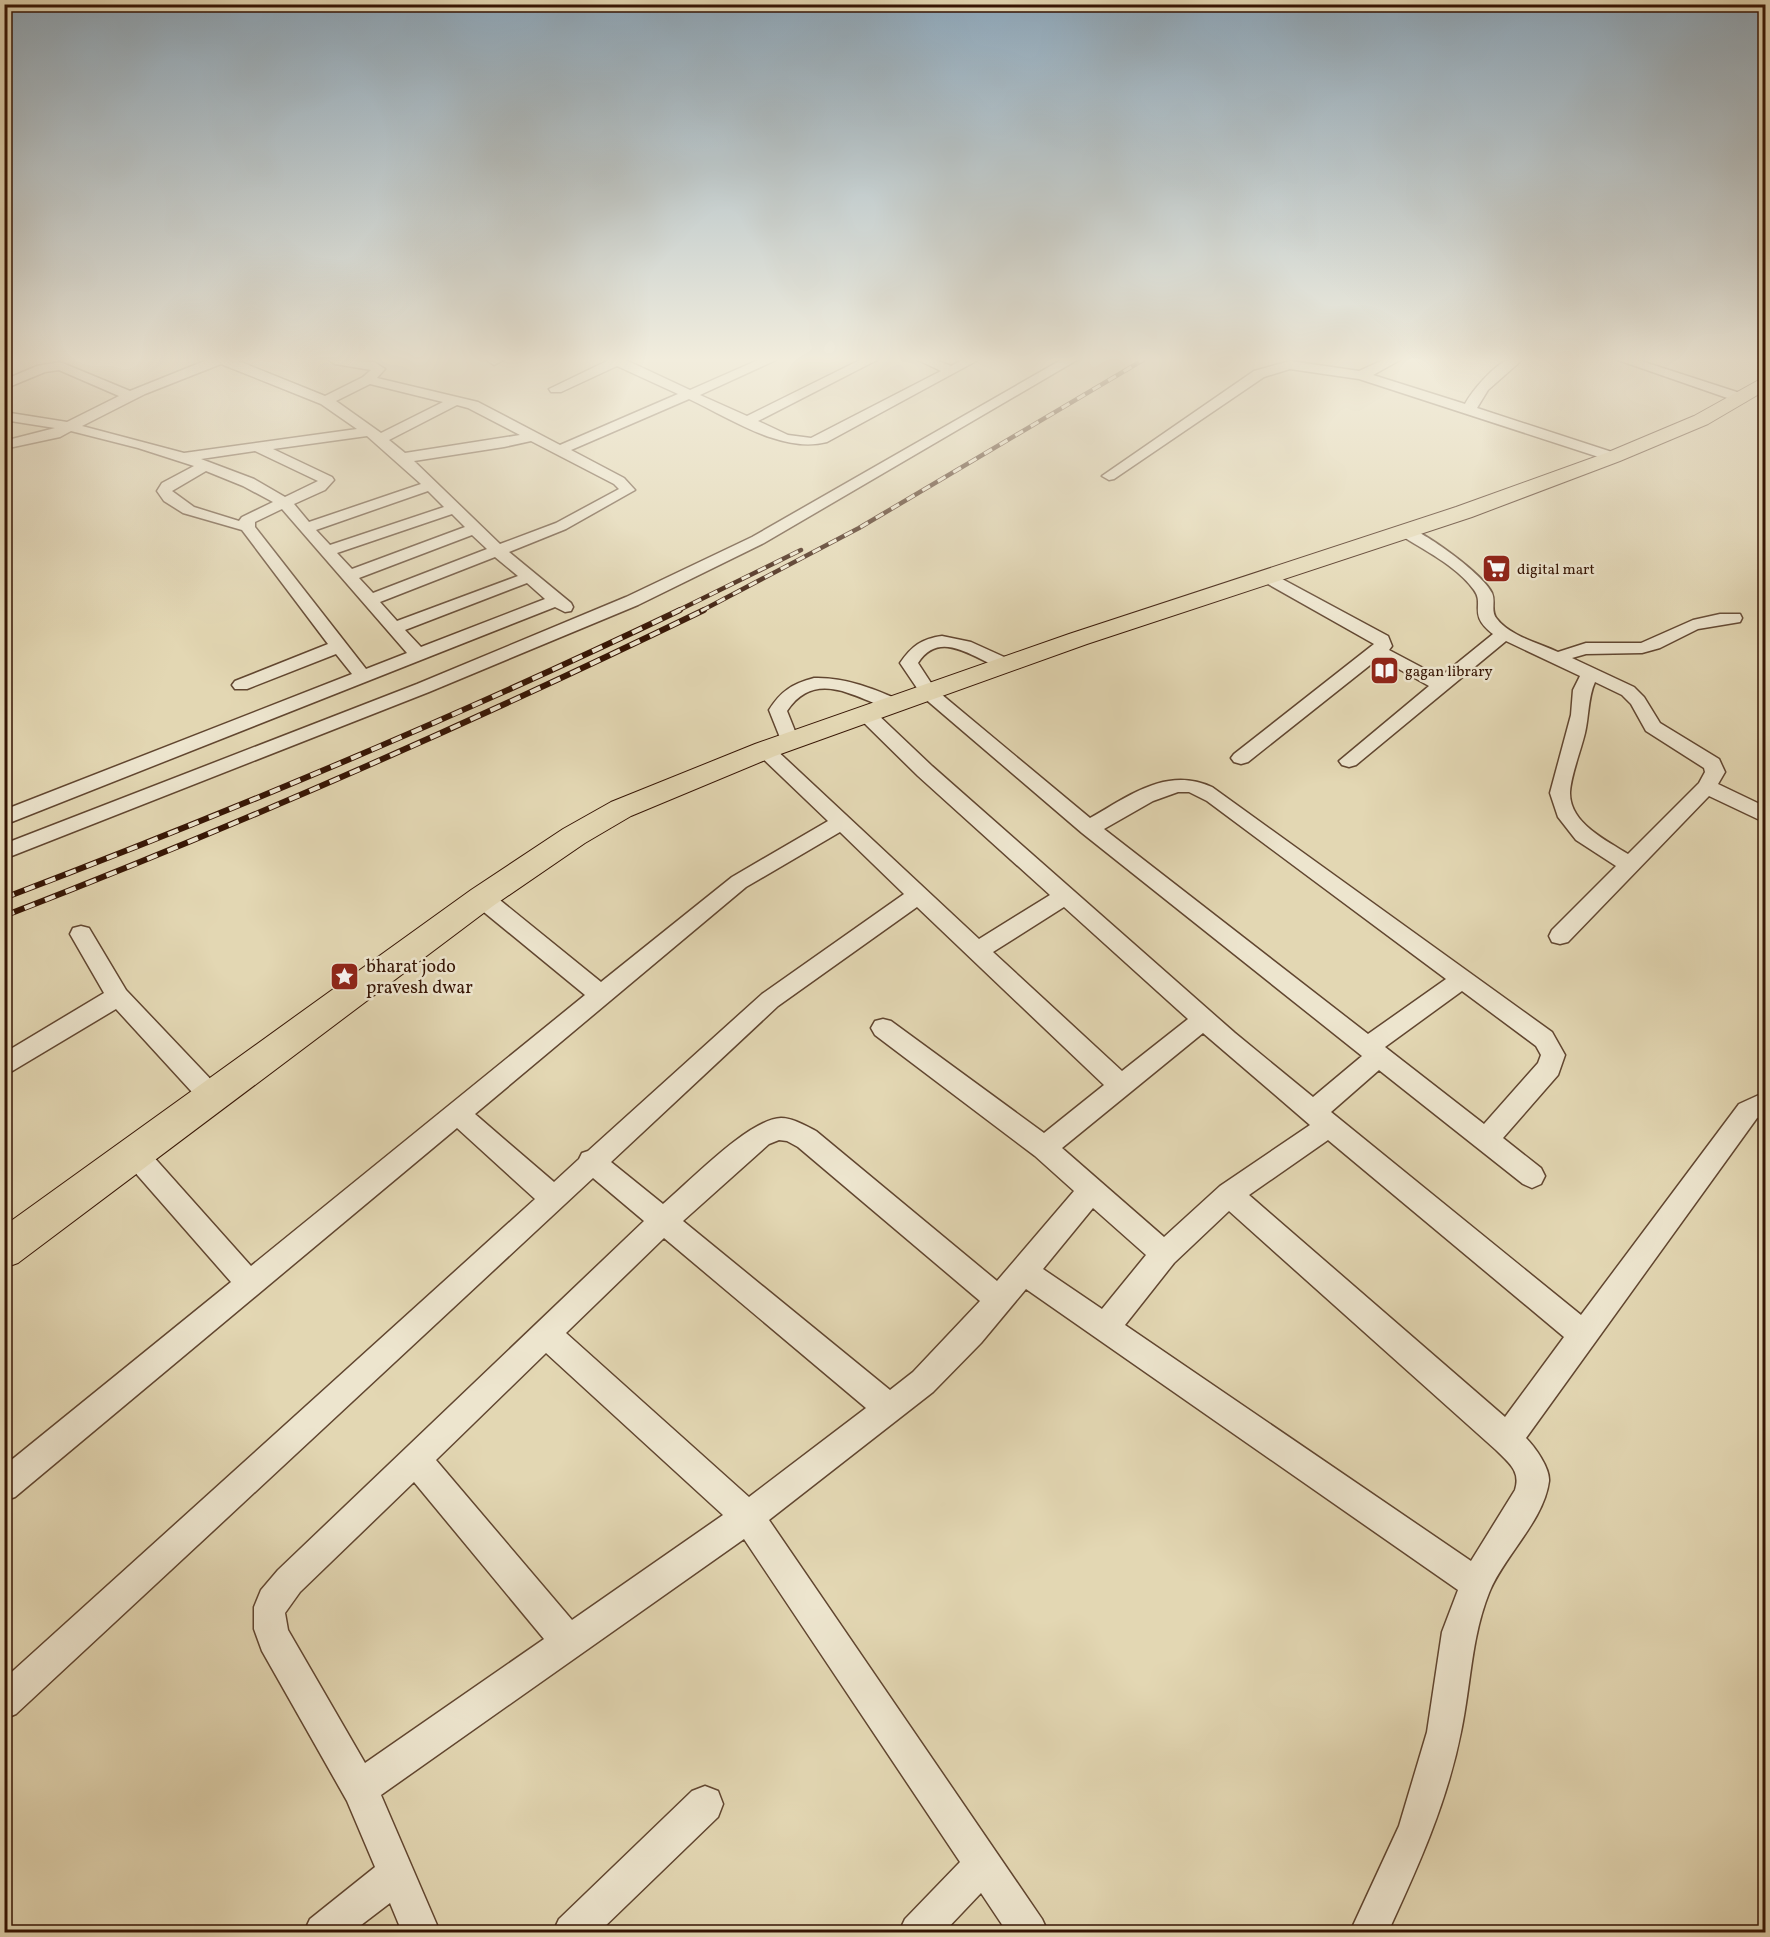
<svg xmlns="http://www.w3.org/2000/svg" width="1770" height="1937" viewBox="0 0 1770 1937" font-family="Vollkorn,serif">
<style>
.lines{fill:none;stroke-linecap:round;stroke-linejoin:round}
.minor-casing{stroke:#614630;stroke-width:3}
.highway-casing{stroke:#361504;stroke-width:2}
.minor{fill:#ede5ce;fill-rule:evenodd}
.highway{fill:#e3d7b3;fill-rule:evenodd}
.rail-far1-casing{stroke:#361504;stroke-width:4.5}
.rail-casing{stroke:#361504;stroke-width:6}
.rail-far1{stroke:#ede5ce;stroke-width:3;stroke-dasharray:9;stroke-linecap:butt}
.rail{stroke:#ede5ce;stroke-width:4;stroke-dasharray:11;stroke-linecap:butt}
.labels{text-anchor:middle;stroke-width:5;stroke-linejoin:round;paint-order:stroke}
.far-poi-label{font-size:15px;fill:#361504;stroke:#ede5ce;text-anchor:start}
.poi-label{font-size:18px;fill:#361504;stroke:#ede5ce;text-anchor:start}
</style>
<rect width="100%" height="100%" fill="#e3d7b3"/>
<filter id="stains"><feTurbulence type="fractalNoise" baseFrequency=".00333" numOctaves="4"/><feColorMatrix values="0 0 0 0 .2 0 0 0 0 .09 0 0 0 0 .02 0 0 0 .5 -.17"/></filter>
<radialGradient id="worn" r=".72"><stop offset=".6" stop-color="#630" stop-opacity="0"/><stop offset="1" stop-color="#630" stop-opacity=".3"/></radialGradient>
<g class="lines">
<defs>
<path id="minor" d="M207,360H236L325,396L363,377L371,370L335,364L329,360L374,362L385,369L377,378L478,402L560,445L678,394L617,366L561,392H551L549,389L609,360H626L690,390L758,360H776L700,395L747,416L860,360H877L758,421L788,435L811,438L941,371L918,360H936L951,366L962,360H978L827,442C782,454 730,418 689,399L571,450L624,478L635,490L566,529L509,552L571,603L573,607L571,611L565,612L555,607L4,825V810L352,674L336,654L247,689H235L232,685L235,681L328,644L242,530L183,513L164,501L157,491L162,483L194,466L138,448L71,431L60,437L4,449V441L55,428L4,420V412L67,422L119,396L59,370L45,372L4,389V380L37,366L60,362L130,391ZM221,364L321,404L357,429L184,453L82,426L145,394ZM370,384L443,402L381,433L336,401ZM457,405L468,408L520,435L405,453L389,440ZM367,436L421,484L309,522L294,504L325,490L334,480L332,477L273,449ZM531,441L614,484L619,489L556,523L500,544L414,461L504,447ZM255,451L318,481L285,497L254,479L201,459ZM206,471L243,486L273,502L242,517L239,521L194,507L172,491ZM428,491L444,507L330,545L316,530ZM282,509L407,653L366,669L255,527V522ZM452,514L465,527L352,569L337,553ZM472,535L487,549L373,593L359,578ZM495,557L518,576L397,621L380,602ZM527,583L545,599L421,647L405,630Z
M503,360L494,365L488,361V360Z
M1061,360H1077L764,543L638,605L429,692L4,859V844L417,684L626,597L752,537Z
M1383,360H1400L1373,375L1465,404C1472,391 1494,365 1508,360C1511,359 1518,360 1522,360L1488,390L1477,408L1618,454L1620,457L1613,461L1608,460L1359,379L1290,369L1264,377L1114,479L1109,480L1102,476L1254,371L1290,361L1359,371Z
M1618,360H1638L1746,395L1748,398L1746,401H1736Z
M1404,526C1424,531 1483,574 1492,593C1496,602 1490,611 1497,619C1510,636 1539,643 1558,652L1586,643H1641L1693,620L1720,614H1740L1742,618L1740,622L1698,629L1660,648L1642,653L1586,654L1572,658L1634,687L1644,697L1660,723L1719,759L1725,772L1718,784L1766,807V823L1709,796L1568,942L1560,944L1552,942L1549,936L1552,930L1616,866L1576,840L1558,817L1550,793L1571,715L1573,690L1580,676L1506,641L1356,765L1349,767L1342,765L1339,761L1429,686L1379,658L1248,762L1241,764L1234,762L1231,758L1234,754L1374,644L1259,579L1257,576L1259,573H1271L1388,636L1392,646L1389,650L1440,677L1493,634C1467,614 1485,605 1474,590C1456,565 1423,550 1399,534L1396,531ZM1595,682L1622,695L1631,704L1646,731L1704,768L1705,772L1699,783L1628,854C1606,840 1569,823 1570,792C1571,775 1581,750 1585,733C1589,716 1588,697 1595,682Z
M942,636L971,642L1013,661L1016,665L1013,669L1007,670C978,663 942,626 918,663L935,689L1090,818C1129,796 1167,766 1212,787L1552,1032L1565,1055L1558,1075L1503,1138L1541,1168L1545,1176L1541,1184L1532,1188L1523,1184L1379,1070L1331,1112L1581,1315L1739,1104L1761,1094L1766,1095V1116L1757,1118L1526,1438C1535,1447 1550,1468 1549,1481C1544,1521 1503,1557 1489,1593C1471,1638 1471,1685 1461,1732C1447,1803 1418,1867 1388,1932H1350L1399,1826L1427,1732L1442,1632L1458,1590L1026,1289L981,1343L933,1392L769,1520L1042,1919L1048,1932H1007L981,1893L944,1932H899L905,1919L960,1862L744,1539L381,1795L440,1932H402L390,1903L352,1932H304L310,1919L375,1867L347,1801L262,1651L254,1629V1607L261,1590L278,1570L644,1221L593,1178L16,1714L4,1719V1679L535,1199L457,1128L15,1497L4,1501V1466L231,1282L125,1161L121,1153L125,1145L134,1142L143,1145L251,1266L585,995L474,904L471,898L474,892L482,890L490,892L601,982L732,877L828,821L758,754L755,750L758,746L765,744L772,746L979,939L1050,895L918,776L860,719L858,715L860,711H874L932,766L1235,1033L1313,1097L1362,1056L1082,833L923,697L900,663C912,646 921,639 942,636ZM1178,792H1189L1207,801L1446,979L1368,1034L1104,829L1153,801ZM840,832L904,894L762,994L588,1151L582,1153L579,1159L554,1182L475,1114L746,887ZM917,907L1104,1085L1044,1133L891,1021L883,1019L875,1021L871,1028L875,1035L1035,1156L1074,1191L997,1281L816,1131C806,1126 793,1118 781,1118C749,1119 689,1182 663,1204L611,1162L778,1006ZM1064,907L1188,1019L1122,1071L993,952ZM1462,991L1536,1046L1541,1055L1538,1063L1484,1124L1385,1047ZM1203,1033L1310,1125L1220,1186L1164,1237L1062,1148ZM779,1140L787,1141L798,1147L980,1301L913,1372L890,1390L683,1221L769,1144ZM1328,1140L1564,1337L1505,1417L1249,1195ZM1093,1208L1146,1255L1102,1309L1043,1269ZM1229,1211L1496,1450C1509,1463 1521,1471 1515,1490L1471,1561L1125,1325L1174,1263ZM664,1238L866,1408L749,1497L566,1333ZM546,1353L723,1515L572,1620L436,1460ZM414,1482L544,1639L365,1763L288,1630L285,1613L300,1592Z
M814,678C846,677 874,689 902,701L905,705L902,709L896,711C859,701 817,666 787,711L799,741L797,745L790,747L783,745L769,710C781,691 792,684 814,678Z
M81,926L89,928L126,990L220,1089L223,1096L220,1103L211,1106L202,1103L116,1009L4,1076V1053L104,993L70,934L73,928Z
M705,1786L718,1791L723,1804L718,1817L599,1932H553L559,1919L692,1791Z"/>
<path id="highway" d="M1766,376V390L1708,424L1620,461L1472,517L1087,644L775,756L631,816L585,843L493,906L18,1263L4,1268V1226L471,890L563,829L611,802L755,744L1069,634L1456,507L1606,453L1694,416Z"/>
</defs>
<!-- minor casing -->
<use href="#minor" class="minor-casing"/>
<!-- highway casing -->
<use href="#highway" class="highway-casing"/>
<!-- minor -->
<use href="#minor" class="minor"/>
<!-- highway -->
<use href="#highway" class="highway"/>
<defs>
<path id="rail-far1" d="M677,611L801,550
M701,611L859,528L1143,360"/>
<path id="rail" d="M4,898C233,811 459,716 680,610
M4,916C242,824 475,721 704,610"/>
</defs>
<!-- rail-far1 casing -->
<use href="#rail-far1" class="rail-far1-casing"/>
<!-- rail casing -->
<use href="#rail" class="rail-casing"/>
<!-- rail-far1 -->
<use href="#rail-far1" class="rail-far1"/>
<!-- rail -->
<use href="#rail" class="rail"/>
</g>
<!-- sky -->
<linearGradient id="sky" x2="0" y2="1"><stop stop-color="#8ea8bb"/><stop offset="0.57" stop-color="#f2eddd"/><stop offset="1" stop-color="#f2eddd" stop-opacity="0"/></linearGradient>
<rect width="1770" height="631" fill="url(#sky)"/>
<!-- icons -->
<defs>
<symbol id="supermarket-square" viewBox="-11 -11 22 22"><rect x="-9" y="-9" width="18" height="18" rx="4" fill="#8f2418" stroke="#ede5ce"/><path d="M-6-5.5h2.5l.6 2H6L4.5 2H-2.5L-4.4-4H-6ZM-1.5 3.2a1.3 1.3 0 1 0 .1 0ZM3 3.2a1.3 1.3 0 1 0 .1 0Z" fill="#fff"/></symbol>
<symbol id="library-square" viewBox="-11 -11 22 22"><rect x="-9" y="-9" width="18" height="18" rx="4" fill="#8f2418" stroke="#ede5ce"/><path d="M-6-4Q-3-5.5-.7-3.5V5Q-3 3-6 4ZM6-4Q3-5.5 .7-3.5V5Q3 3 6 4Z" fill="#fff"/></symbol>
<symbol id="sight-square" viewBox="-11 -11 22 22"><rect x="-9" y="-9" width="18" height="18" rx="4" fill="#8f2418" stroke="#ede5ce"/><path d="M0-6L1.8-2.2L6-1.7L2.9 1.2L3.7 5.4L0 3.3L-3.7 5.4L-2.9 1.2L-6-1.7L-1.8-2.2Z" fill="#fff"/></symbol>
</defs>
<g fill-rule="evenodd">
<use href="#supermarket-square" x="1480" y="552" width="33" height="33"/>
<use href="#library-square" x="1368" y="654" width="33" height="33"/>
<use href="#sight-square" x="328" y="960" width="33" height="33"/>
</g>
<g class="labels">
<!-- far-poi labels -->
<g class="far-poi-label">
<text x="1517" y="574">digital mart</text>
<text x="1405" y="676">gagan library</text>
</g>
<!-- poi labels -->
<g class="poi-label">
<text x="366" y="972">bharat jodo<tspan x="366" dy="21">pravesh dwar</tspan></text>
</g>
</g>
<!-- margin -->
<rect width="1770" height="1937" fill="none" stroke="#e3d7b3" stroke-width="24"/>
<rect x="6" y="6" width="1758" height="1925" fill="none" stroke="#361504" stroke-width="3"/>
<rect x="12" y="12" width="1746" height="1913" fill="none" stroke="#361504" stroke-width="1.5"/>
<rect width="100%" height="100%" filter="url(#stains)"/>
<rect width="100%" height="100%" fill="url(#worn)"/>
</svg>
